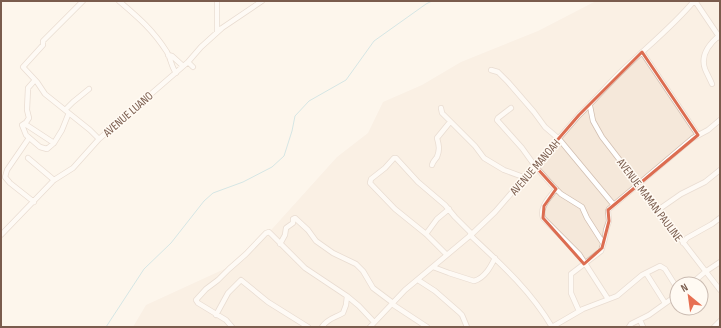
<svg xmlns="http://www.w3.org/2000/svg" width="721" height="328" viewBox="0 0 721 328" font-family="'Sofia Sans Condensed',sans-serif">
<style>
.residential{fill:#f5e8da;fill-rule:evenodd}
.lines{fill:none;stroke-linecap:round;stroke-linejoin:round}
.stream{stroke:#a5d3da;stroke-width:1}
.minor-casing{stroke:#d1beb0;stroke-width:6}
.minor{stroke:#fff;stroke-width:4.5}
.marked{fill:none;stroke:#dc6d51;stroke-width:3;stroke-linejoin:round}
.labels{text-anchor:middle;stroke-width:3;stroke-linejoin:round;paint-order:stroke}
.street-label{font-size:12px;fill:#7a5c4d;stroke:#fffaf3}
</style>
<rect width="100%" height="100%" fill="#fdf6ec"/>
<!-- residential -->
<path class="residential" d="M596,1H720V327H133L146,305L244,260L337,157L368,133L383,102L422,85L461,62L538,31ZM677,284H701V308H677Z"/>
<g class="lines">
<!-- stream -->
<path class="stream" d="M106,327L144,269L171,243L204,201L213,193L243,182L272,167L284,156L292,131L295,116L309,101L346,80L374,41L426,4L432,1"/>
<defs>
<path id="minor" d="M119,1C139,18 153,30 167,52C171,59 171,66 176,73
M217,1V32
M695,1L720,38
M642,52L698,135
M168,55L172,56L183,66
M188,62L193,67
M491,70L498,72L508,82L534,112L545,127L559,139L613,204
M35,80L28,88L27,110L29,118L25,124L54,143L62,130L68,115L70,114L90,130L99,139
M712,84C710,79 707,74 705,69C700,55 710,43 720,35
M590,106L593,121L602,137L720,290
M441,108L442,113L475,146L484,158L504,170L526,178
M511,108L498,118L497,120L522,148L535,166L552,185L561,194L582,207L587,218L603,243
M65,110L73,102L89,89
M70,114L45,94L37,82L23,67L43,45V41L83,1
M25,123L22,125L26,135L40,147L47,149L54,143
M29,138L7,170L5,177L10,183L34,202
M28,158L54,180
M432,165C433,161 435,160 437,157C440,150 439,145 437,138L450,122
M556,189C550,197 539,207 543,218L579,254L608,299
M658,210L681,194L705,182L720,170
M426,234L437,219L449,209
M1,235L54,180L73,168L99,139L188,62L201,47L222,28L262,1
M470,235C500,263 531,291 552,327L583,309L617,296L642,275L660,266L665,269L677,288
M683,243L687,238L712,224L720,218
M280,244L285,235L286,228L293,223V219L295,218L308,230L316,241L333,253L356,264L363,271L373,288L393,303
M447,255L426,234L395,209L370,183L371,179L385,168L394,158H396L418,182L445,205L455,217L472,234
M433,267L449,273L474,281C485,278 491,266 495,258
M646,273L665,303
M418,280L435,291L459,312L462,315L467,327
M691,284L705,272L720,262
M392,304L427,327
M579,311L571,293V274L601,251L605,238L606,230L609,221L608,211L609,209L693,138L708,130L720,120
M216,315L228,293L241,280L268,302L308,327
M640,320L643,327
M232,327L226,320L198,303L196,300L206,289L218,280L229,269L246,254L266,233L269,232L305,268L347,296L359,306L374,322
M322,327C328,318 335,318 343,313L346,305L347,296
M370,327L405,290L472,234L495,212L579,115C595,100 609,83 625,68C648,46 673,26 694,1
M629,327L631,324L649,315L677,295
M714,327L720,321"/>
</defs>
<!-- minor casing -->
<use href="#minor" class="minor-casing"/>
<!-- minor -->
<use href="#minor" class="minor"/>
</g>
<!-- marked area -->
<path d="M0 0H721V328H0ZM642,52L698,135L608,210L609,221L602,248L584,264L543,218L544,206L556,189L535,166L579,115Z" fill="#fdf6ec" fill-opacity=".55" fill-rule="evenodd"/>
<path class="marked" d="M642,52L698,135L608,210L609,221L602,248L584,264L543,218L544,206L556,189L535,166L579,115Z"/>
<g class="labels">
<!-- street labels -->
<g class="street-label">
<text transform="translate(128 114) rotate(-41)" y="4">AVENUE LUANO</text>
<text transform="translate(535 167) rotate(-49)" y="4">AVENUE MANOAH</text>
<text transform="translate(650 200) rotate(53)" y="4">AVENUE MAMAN PAULINE</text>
</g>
</g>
<!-- border -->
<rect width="721" height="328" fill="none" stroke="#7a5c4d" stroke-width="4"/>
<!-- north arrow -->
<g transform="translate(689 296) rotate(331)"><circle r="19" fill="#fffaf3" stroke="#cabbb1"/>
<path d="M0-3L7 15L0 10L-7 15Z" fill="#e76f51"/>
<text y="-6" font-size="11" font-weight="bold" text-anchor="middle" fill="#7a5c4d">N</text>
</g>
</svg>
